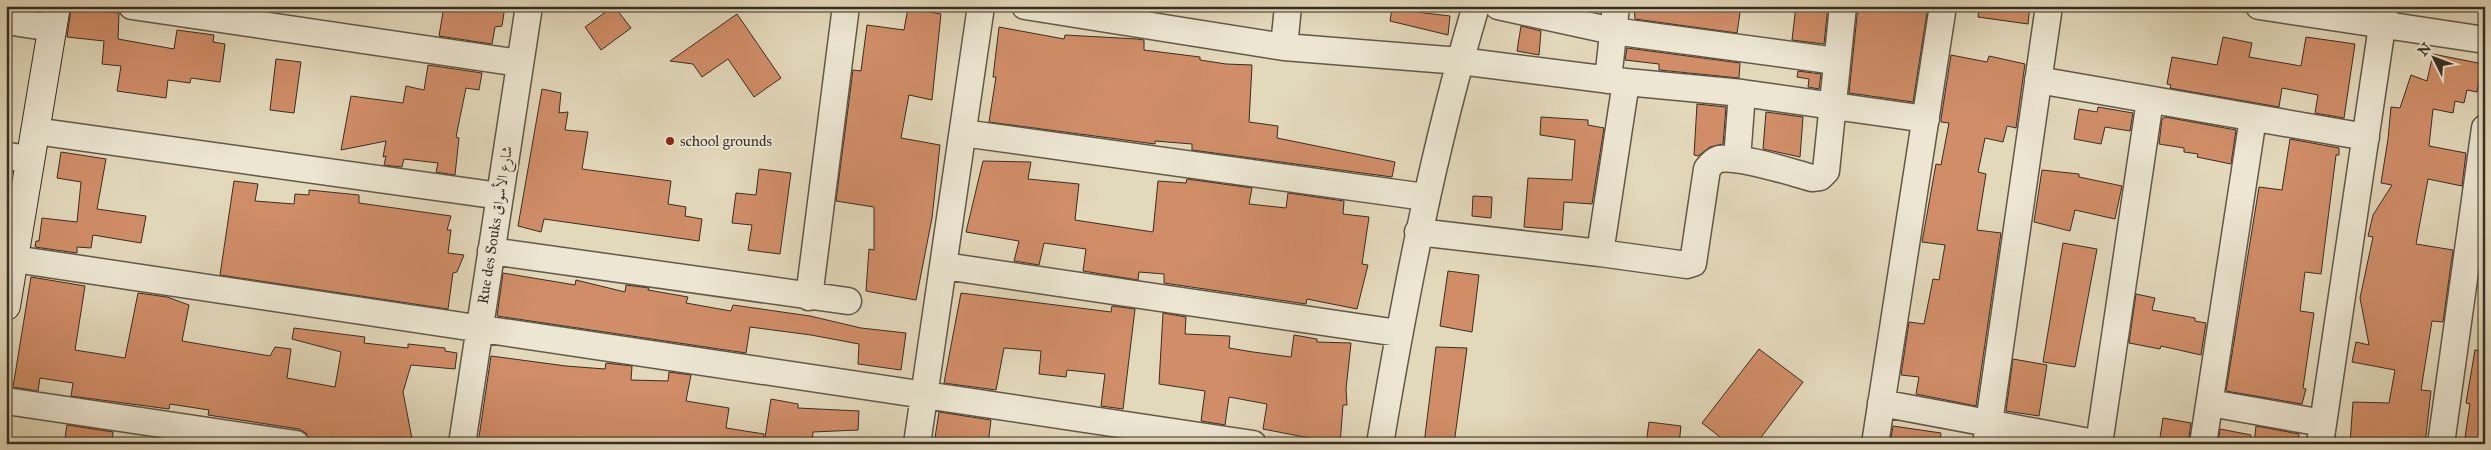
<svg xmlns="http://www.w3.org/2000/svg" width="2491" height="450" viewBox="0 0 2491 450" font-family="'IM FELL Great Primer',Amiri,serif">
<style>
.building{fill:#d08d68;stroke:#372e22}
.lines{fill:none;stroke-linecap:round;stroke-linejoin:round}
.street-casing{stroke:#625848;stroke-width:29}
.secondary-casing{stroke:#372e22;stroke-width:30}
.street{stroke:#ece6d2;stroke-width:26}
.secondary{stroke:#ece6d2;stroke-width:28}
.poi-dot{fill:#8f2418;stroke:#ece6d2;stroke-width:2}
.labels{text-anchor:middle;stroke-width:4;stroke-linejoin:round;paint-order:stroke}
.poi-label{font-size:15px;fill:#372e22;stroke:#ece6d2;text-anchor:start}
.street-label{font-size:15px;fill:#372e22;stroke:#ece6d2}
</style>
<rect width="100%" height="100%" fill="#e2d8ba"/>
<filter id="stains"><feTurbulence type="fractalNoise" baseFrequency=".004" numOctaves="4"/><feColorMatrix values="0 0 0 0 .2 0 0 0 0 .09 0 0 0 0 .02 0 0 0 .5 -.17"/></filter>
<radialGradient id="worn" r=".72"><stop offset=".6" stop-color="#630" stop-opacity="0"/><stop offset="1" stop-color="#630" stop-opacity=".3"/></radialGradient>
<!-- building -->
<path class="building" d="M444,6H505L502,26L495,27L492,44L439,36Z
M614,6L631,28L601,50L585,27Z
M1634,6H1741L1737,33L1635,19Z
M1796,6H1828L1824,44L1792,40Z
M1858,6H1928L1913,102L1849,93Z
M1979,6H2030L2028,24L1978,17Z
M908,8L941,14L932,100L909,95L901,138L940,145L932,218L916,300L866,291L869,249L874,250V207L836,201L853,70L861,71L867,25L904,30Z
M71,9L119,13L118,39L174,49L177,30L214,35L213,42L225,44L220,82L191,78L190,83L168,80L166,98L117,91L121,66L102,64L104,41L67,37Z
M1392,9L1450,16L1448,35L1390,21Z
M737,14L781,78L754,97L728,59L702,77L693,64L670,61Z
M1521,26L1541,31L1539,55L1517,51Z
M999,27L1064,39L1065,35L1137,39L1144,40V50L1200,57V60L1226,64L1252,65L1249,122L1278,126L1277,138L1395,162L1392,177L1192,150V144L1155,141V144L989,122L996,77H993Z
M2223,37L2252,43L2249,57L2301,66L2306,37L2355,44L2344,118L2315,113L2318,95L2282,88L2279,107L2170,88L2171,85L2167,84L2172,57L2217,65Z
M1627,48L1740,63L1739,78L1659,70V64L1625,60Z
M2433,54L2483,64L2477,92L2467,90L2464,103L2455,101L2453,113L2433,109L2429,146L2466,153L2462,186L2428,179L2416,244L2453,250L2443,322L2432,321L2421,390L2431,391L2425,444L2350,443L2353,402L2389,403L2395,370L2352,362L2356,342L2369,345L2360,298L2373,237L2368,236L2373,215L2392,185L2381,183L2388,139L2391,107L2400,108L2411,75L2427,81Z
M1951,55L1987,62L1989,56L2025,64L2016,128L2007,126L2003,142L1985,138L1978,172L1986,174L1977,230L2001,233L1976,406L1916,394L1919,377L1901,375L1909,322L1924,324L1933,279L1939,280L1945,245L1922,242L1936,164L1941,165L1949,123L1941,122V119Z
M276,59L301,62L294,113L270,110Z
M428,65L482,73L479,90L466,88L456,137L459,138L455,175L436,172L438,163L404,159L402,167L384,165L386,156L383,157L386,141L341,150L351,96L403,103L406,86L424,90Z
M1798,71L1821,74L1819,89L1808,87L1809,79L1797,77Z
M542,89L561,93L559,113L568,112L565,130L588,132L582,169L671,181L668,204L686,207L685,216L702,219L699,241L544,219L541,232L518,226Z
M1697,104L1726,107L1723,144L1710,147L1698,156L1694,155Z
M2098,107L2133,113L2130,131L2105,127L2101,144L2074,139L2079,109L2097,112Z
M1766,112L1803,117L1800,157L1763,149Z
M1541,117L1588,120V125L1604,128L1592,204L1564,202L1562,230L1524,227L1528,178L1572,180L1575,140L1540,135Z
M2165,117L2236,130L2231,164L2197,157L2198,154L2184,152V148L2159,144L2162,119Z
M2290,139L2339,148V155H2336L2321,274L2305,272L2300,311L2314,313L2303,388L2306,389L2302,404L2226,391L2259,187L2282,190Z
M61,152L106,159L97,209L146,216L141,243L93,235L91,248L77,247V253L35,247L36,241H39L42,218L77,222L81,182L57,178Z
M983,161L1031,162L1028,179L1079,184L1075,220L1153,232L1158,181L1186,183L1187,179L1252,188L1249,204L1286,208L1288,193L1344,201L1343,214L1369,217L1362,264L1368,265L1357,309L1307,299L1306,304L1164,283V274L1139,272L1138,280L1083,271L1086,249L1044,243L1039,265L1014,261L1019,241L966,232Z
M759,169L791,173L780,254L748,250L752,225L732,223L736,193L756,195Z
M2042,170L2079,174V177L2122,186L2115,219L2075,210L2070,231L2034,222Z
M234,181L258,184L255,201L294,204L295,194L309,195V190L359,195V203L451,216L447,230H451L448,253L464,255L457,272L453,273L448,309L220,275Z
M1473,196L1492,197L1491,218L1472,216Z
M2063,243L2097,249L2075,367L2043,362Z
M1448,271L1479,275L1472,332L1440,326Z
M503,273L575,285L576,280L625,292L626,285L649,288L648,290L688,297L686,303L731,311L733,305L810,316L861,328L906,333L901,370L858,364L859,344L811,335L750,327L746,353L497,316Z
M31,277L85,286L75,350L125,358L138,293L167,297L189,305L182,341L270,356L275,347L291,349L287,378L335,387L341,352L292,339L294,328L365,337L364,343L408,348V344L445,348V351L457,353L455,369L411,365L403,392L413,444H364L331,438L330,444H311L306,433L299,429L208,415L209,410L170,404L169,409L71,396L73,383L40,378L38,391L13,387Z
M961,293L1111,312L1112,306L1135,309L1123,409L1101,406L1105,374L1067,370L1066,377L1039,374L1041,351L1004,348L996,390L944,383Z
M2136,294L2155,298L2152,310L2195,318V321L2206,323L2201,355L2161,346L2160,349L2129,343Z
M1163,313L1186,317L1185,334L1230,336L1229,348L1253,352L1291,357L1294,335L1317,339V342L1351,343L1346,389L1347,405H1343L1340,444L1263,429L1267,404L1229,397L1225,425L1201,421L1205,391L1159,384Z
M1436,347L1467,348L1454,444H1424Z
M1759,349L1803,382L1756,444H1729L1702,423Z
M2475,350L2485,351V444H2464L2470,404L2466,403Z
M491,356L566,366L605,369L606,363L632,366L631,380L668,381L669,372L691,375L686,401L729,408L726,428L764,434L763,444H478Z
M2013,359L2047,365L2039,416L2006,411Z
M771,399L798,404V408L859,411L858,430L813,432L812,444H764Z
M939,412L991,420L988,444H934Z
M2163,418L2191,423L2188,444H2159Z
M1649,422L1681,426L1679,444H1646Z
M67,425L113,432L112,444H64Z
M1893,426L1941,433L1940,444H1890Z
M2256,426L2299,434L2298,444H2254Z
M2220,429L2251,435L2250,444H2218Z"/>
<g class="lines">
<defs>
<path id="street" d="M132,6L520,63
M1025,6L1284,47L1460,61L1626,82L1742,93L1926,119
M1498,6L1613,31L1836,61
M2259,6L2485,40
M6,21L52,28
M1284,47L1288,6
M1608,80L1616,6
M2038,80L2366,137
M35,131L500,196
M963,133L1425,197
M6,156L30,159
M1737,159L1742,93
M1418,232L1600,253L1687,265L1693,263L1707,169C1710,165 1713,161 1719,159C1739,155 1790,172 1812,178L1820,177L1826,171L1843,6
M491,251L848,301
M1600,253L1626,82
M14,259L1253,444
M944,266L1398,333
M809,297L846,6
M6,401L296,444
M1881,403L2100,444
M2210,403L2323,423
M462,444L529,6
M917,444L981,6
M1380,444C1405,296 1433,150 1476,6
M1875,444L1943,6
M1986,444L2049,6
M2099,444L2150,100
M2203,444L2253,118
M2320,444L2385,6
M2441,444L2485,128"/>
<path id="secondary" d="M6,306L56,6"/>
</defs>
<!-- street casing -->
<use href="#street" class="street-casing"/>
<!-- secondary casing -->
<use href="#secondary" class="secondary-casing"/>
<!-- street -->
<use href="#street" class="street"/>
<!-- secondary -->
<use href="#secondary" class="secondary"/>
</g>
<!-- markers -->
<circle class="poi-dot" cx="670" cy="141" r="5"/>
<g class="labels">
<!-- poi labels -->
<g class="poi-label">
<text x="680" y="146">school grounds</text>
</g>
<!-- street labels -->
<g class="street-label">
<text transform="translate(495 225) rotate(-81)" y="5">Rue des Souks شارع الأسواق</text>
</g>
</g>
<!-- margin -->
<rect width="2491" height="450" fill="none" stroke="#e2d8ba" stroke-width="25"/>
<rect x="8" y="8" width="2476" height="435" fill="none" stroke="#372e22" stroke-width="2.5"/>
<rect x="12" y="12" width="2466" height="425" fill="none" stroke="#372e22"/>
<!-- north arrow -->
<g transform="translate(2434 58) rotate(312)" stroke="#ece6d2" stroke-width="4" paint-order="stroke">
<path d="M0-4L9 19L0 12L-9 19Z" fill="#372e22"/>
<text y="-8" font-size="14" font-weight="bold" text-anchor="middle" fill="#372e22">N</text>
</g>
<rect width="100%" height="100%" filter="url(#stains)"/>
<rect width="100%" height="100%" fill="url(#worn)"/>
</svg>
